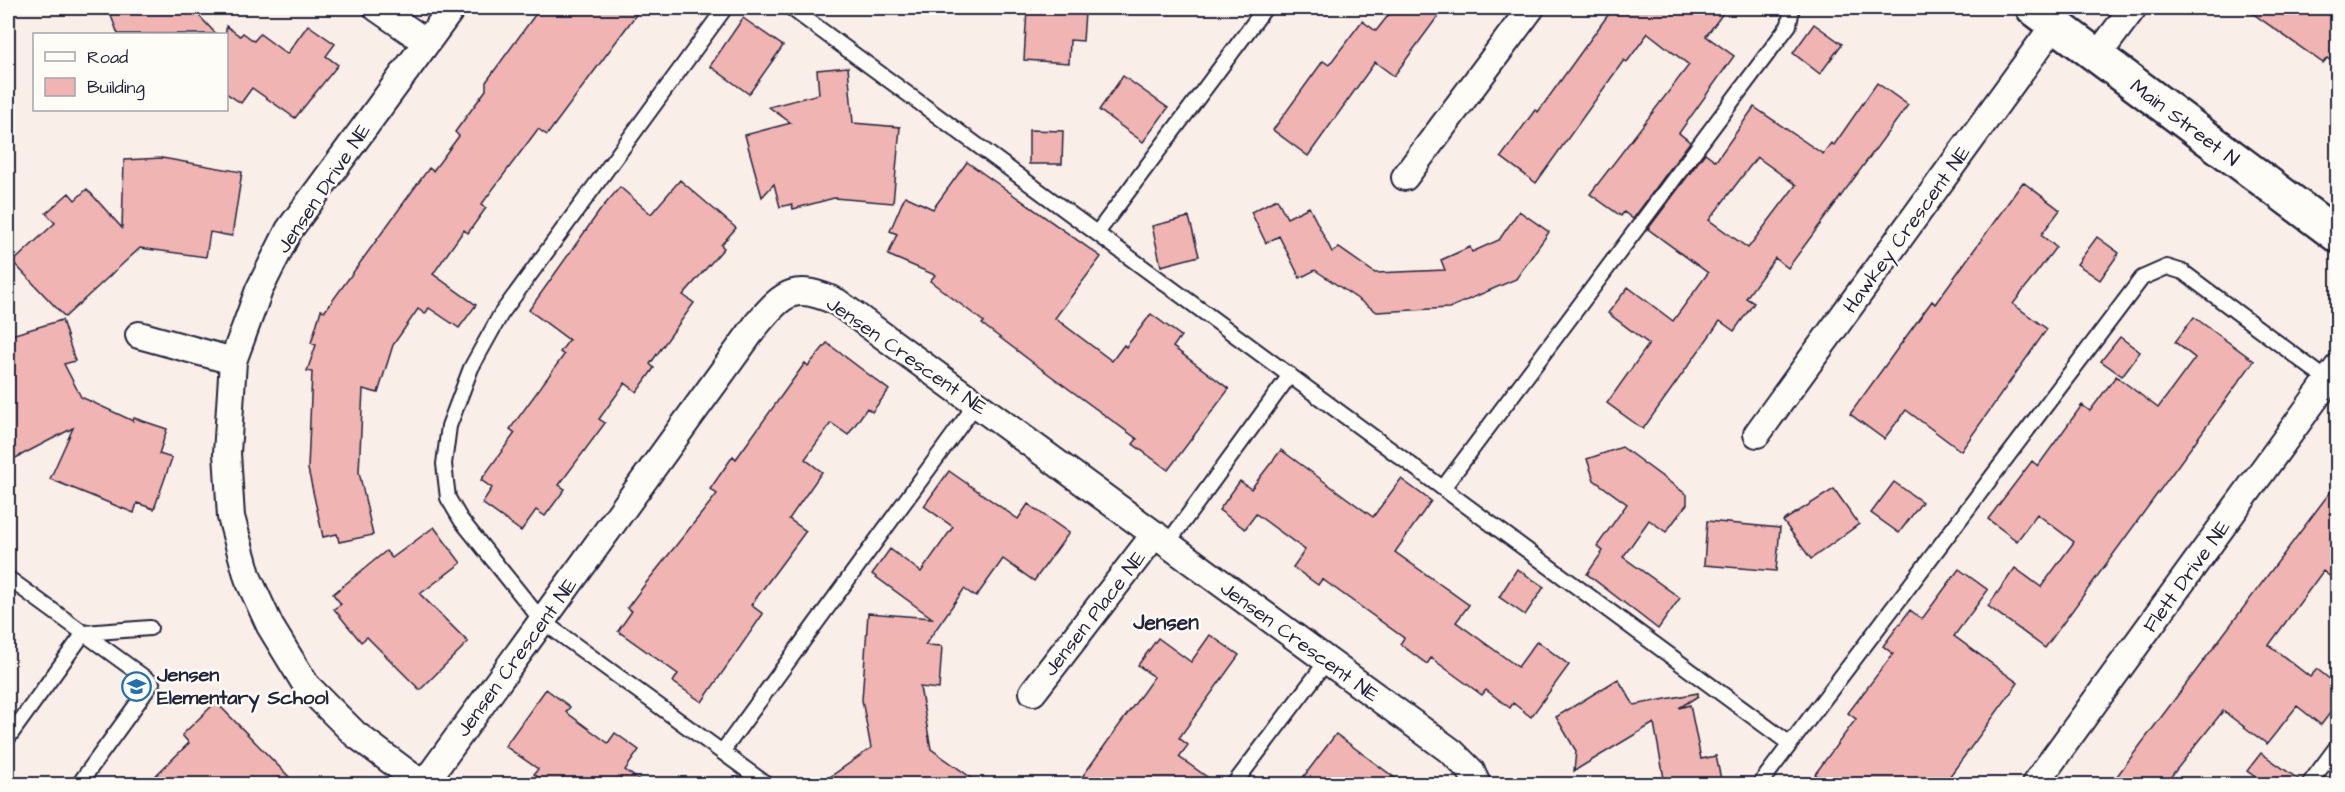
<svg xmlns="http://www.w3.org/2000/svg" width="2345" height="792" viewBox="0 0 2345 792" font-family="'Architects Daughter',sans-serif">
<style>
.building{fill:#f0b4b3;stroke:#22223b;stroke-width:1.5;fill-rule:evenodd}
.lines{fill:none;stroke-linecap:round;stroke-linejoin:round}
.lane-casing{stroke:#22223b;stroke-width:18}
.street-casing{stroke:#22223b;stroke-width:30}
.secondary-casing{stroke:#22223b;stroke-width:38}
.lane{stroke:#fdfcf7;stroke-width:14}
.street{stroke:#fdfcf7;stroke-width:26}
.secondary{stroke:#fdfcf7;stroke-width:33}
.labels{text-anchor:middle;stroke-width:5;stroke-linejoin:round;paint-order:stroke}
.street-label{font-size:20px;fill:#22223b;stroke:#fdfcf7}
.poi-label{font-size:20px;font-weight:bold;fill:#22223b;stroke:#fdfcf7;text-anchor:start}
.neighbourhood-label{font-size:21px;font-weight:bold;fill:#22223b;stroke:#fdfcf7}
</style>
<rect width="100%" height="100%" fill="#faeee9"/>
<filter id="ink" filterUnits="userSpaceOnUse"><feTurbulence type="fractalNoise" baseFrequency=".0167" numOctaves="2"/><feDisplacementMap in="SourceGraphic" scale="12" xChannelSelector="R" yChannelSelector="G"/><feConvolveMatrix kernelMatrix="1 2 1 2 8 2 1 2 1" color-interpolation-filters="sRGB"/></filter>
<g filter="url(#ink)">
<!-- building -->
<path class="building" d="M108,8H192L216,34H118Z
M540,8H641L547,135L538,129L481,205L486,208L468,233L464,230L433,274L476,305L459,328L429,308L425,314L418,309L393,345L378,393L363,389L359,472L373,535L339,542L337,534L323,537L308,469L312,372L307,371L316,345L311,343L321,310L325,311L429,168L433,171L459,136L455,132L486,90V82Z
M1394,8H1444L1394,76L1375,62L1308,156L1273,130L1323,61L1329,65L1362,21L1376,31Z
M1613,8H1727L1706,36L1734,56L1679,133L1690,142L1633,219L1624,212L1621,216L1590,194L1689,65L1648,33L1627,62L1624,60L1536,183L1501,157L1535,110L1538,112Z
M2245,8H2337V65L2327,58L2323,63Z
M1027,9L1085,12L1083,41L1070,40L1069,63L1024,60Z
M743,18L783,46L749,94L710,66Z
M1814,24L1842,44L1820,74L1793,53Z
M308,25L335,44L326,56L338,65L295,118L252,88L241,103L226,93V26L240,36L243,33L254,41L260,34L287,54Z
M848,67L853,123L900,127L893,203L834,198L793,209L792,204L780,207L774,184L762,197L745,135L791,123L769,107L819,94L817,70Z
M1123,76L1168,108L1143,142L1099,110Z
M1877,83L1908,105L1788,268L1775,258L1746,298L1754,303L1734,331L1720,321L1643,429L1607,403L1649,344L1608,313L1628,287L1673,321L1708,273L1648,229L1705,153L1716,161L1754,107L1823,154L1831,143L1834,145ZM1757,157L1796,185L1748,248L1709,220Z
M1029,130L1063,131L1062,164H1029Z
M162,158L242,172L232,236L210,232L206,257L140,248L65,317L13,262L55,223L46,213L69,193L75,200L87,189L122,228L124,160Z
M967,162L1101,257L1055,318L1112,361L1124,345L1126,347L1151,314L1181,336L1173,347L1229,389L1168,470L1133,444L1137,439L1032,362L982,324L984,322L930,281L935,275L888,255L897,234L890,231L905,196L933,209Z
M680,180L736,228L721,245L724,248L683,295L694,303L650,364L654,368L637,392L625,383L599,419L605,423L559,485L565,489L545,516L536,510L521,531L482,503L492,488L481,480L515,433L510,429L564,355L560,352L569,340L529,310L601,209L620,187L651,214Z
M2023,182L2060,210L2041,235L2056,247L2013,304L2047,329L1961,451L1906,410L1884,439L1850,414L1932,301L1935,304Z
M1277,199L1287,218L1309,207L1332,252L1339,248L1375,273L1445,270L1441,260L1470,247L1472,252L1499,240L1519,211L1549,232L1516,279L1449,308L1377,312L1315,270L1300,278L1279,236L1266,243L1251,212Z
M1189,217L1199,256L1161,266L1152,226Z
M2097,237L2119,253L2100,280L2077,264Z
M2194,317L2254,361L2045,648L1988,606L2015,568L2041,587L2074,542L2037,514L2017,541L1988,519L2032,461L2038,466L2082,405L2090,411L2116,376L2158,408L2195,358L2175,342Z
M62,320L75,361L64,364L81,397L133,421L134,418L167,429L159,454L172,458L154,509L137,503L134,513L50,479L73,428L8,462V336Z
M2120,337L2140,352L2122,376L2101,361Z
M827,343L889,390L872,412L867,408L848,435L831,423L805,459L822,472L789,519L806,531L751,605L763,614L702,702L673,682L678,674L618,631L632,611L627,608L646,583L717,494L710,489L733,456L736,459L805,363L808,366Z
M1622,447L1687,495V504L1666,532L1649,520L1623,557L1680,598L1658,629L1587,574L1603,551L1597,546L1627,504L1594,480L1587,459Z
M1281,450L1373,517L1401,479L1431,501L1395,552L1469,605L1456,622L1518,667L1537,641L1569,665L1531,717L1513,703L1510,708L1486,690L1482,695L1431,658L1427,664L1400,644L1404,638L1322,579L1318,585L1293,567L1305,550L1256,514L1245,529L1219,510L1240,481L1251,489Z
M949,471L1018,519L1028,504L1069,533L1034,581L1003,559L976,597L964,589L925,645L942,646L939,689L920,687L931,749L980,784H820L871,748L862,700L868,613L932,618L872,574L890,549L921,572L953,527L924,506Z
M1894,482L1922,502L1899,533L1871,513Z
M2337,483V582L2323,571L2269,645L2310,677L2317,669L2337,685V704L2321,725L2297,706L2267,744L2223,711L2165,784H2111Z
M1834,489L1859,524L1811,559L1783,521Z
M1707,521L1780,528L1776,571L1704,565Z
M434,527L461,563L420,594L468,642L420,690L367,637L361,642L334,609L341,604L333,594L386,551L392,558Z
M1517,569L1544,587L1525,615L1499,597Z
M1959,569L1988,590L1954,636L2018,683L1944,784H1829L1815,774L1856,719L1848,713L1893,654L1883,646L1910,610L1922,619Z
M1210,635L1239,655L1179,738L1188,745L1179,757L1217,784H1077L1154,677L1138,665L1158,638L1191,662Z
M1618,679L1634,705L1698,693V696L1679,708L1690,705L1701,759L1716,756L1722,784H1665L1654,723L1574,771L1576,751L1556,717Z
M546,689L570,707L566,712L608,743L615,733L639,750L625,770L645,784H548L534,774L538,769L505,746Z
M216,702L296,784H147L189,743L182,735Z
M1336,734L1403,784H1298Z
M2261,753L2301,781L2300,784H2265L2247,771Z"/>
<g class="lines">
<defs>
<path id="lane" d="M725,8L501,314L471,368L449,426L444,464L448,498L461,520L542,621L766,784
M791,8L1790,744
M1097,233L1265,8
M1443,488L1789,25L1792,8
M1167,544L1290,375
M8,578L152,683L79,784
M8,738L84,633L150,628
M722,752L976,404
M1234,784L1327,661
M1760,784L2142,278L2167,267L2183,272L2333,384
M2309,784L2338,745"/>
<path id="street" d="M377,8L426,42
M2097,56L2133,8
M1405,177L1531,8
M139,335L233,361
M1757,434L2055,24
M1033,692L1155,534
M422,784L355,734L306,685L270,626L248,578L231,517L227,453L233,361L259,290L289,230L452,8
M424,784L757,324C785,291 795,283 837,302L1452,752L1471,771L1477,784
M2035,784L2338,367"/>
<path id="secondary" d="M2033,8L2338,236"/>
</defs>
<!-- lane casing -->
<use href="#lane" class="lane-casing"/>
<!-- street casing -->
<use href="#street" class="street-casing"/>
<!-- secondary casing -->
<use href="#secondary" class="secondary-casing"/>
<!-- lane -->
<use href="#lane" class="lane"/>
<!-- street -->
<use href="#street" class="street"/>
<!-- secondary -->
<use href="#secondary" class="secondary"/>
</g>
</g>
<!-- icons -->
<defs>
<symbol id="school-ring" viewBox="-11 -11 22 22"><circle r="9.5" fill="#fdfcf7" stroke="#1f6fb2" stroke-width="1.5"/><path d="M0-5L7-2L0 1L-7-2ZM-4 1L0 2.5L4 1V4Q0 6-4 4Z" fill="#1f6fb2"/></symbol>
</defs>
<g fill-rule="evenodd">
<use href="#school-ring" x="120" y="670" width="33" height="33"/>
</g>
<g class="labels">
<!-- street labels -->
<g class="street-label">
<text transform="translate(2185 122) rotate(37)" y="7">Main Street N</text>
<text transform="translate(323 188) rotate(-56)" y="7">Jensen Drive NE</text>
<text transform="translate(1906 229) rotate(-54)" y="7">Hawkey Crescent NE</text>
<text transform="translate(907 355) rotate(35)" y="7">Jensen Crescent NE</text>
<text transform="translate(2186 576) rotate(-54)" y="7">Flett Drive NE</text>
<text transform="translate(1094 613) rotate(-52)" y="7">Jensen Place NE</text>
<text transform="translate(1300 641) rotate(36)" y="7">Jensen Crescent NE</text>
<text transform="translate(516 657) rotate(-54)" y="7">Jensen Crescent NE</text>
</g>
<!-- poi labels -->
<g class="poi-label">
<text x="157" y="681">Jensen<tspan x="157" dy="23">Elementary School</tspan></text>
</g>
<!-- neighbourhood labels -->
<g class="neighbourhood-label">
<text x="1166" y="629">Jensen</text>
</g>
</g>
<!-- margin -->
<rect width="2345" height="792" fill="none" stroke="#fdfcf7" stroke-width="30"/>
<rect x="15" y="15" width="2315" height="762" fill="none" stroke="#22223b" stroke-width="2" filter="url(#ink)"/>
<!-- legend -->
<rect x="33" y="33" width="195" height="78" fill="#fdfcf7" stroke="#a5a5ac" stroke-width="1.5"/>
<rect x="45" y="52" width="30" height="9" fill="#fdfcf7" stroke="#a5a5ac" stroke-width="1.5"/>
<text x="87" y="63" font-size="18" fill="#22223b">Road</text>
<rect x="45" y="78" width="30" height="18" fill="#f0b4b3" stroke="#a5a5ac" stroke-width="1.5"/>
<text x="87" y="93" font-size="18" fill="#22223b">Building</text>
</svg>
